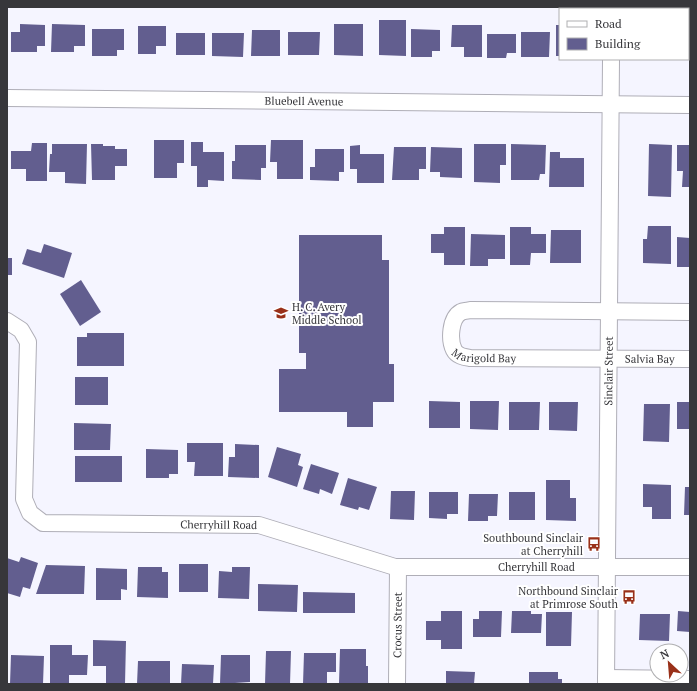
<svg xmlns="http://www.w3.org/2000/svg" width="697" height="691" viewBox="0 0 697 691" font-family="'PT Serif',serif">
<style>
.building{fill:#625e8f}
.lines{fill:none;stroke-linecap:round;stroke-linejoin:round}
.minor-casing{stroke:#afaeb7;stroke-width:18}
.minor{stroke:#fff;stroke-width:16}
.labels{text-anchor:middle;stroke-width:4;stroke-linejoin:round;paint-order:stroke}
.street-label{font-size:11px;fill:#37373b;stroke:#fff}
.poi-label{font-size:11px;fill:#37373b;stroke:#fff;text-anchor:end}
</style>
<rect width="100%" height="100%" fill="#f5f5ff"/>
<!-- building -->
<path class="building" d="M379,20H406V56L379,55Z
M20,24L45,25V46H37V52H11V32H20Z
M52,24L85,25V46H74V52H51Z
M334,24H363V56L334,55Z
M452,25H482V57H464V47H451Z
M556,25H560V56H556Z
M138,26H166V46H156V54H138Z
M92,29H124V50H117V56H92Z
M411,29L440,30V51H432V57H411Z
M252,30H280V56H251Z
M288,32H320L319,55H288Z
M521,32H550L549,57H521Z
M176,33H205V55H176Z
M212,33H244L243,57L212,56Z
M487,34H516V53H507L506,58H487Z
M154,140H184V163H177V178H154Z
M271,140H303V179H277V162H270Z
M191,142H203V152H224V181L208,180V187H197V166H191Z
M32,143H47V181H26V169H11V151H31Z
M52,144H87L86,184L65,183V172H49L50,154H52Z
M91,144H103V146H115V149H127V166H115V180H92Z
M474,144H506V165H500V183L474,182Z
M511,144L546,145L545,174H540L539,180H511Z
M649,144L672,145L671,197L648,196Z
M235,145H266V168H261V180L232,179V161H235Z
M360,145V154H384V183H357V169H350V146Z
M677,145H690V187H682L683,171H677Z
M394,147H426V169H419V180H392Z
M431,147L462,148V178L440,177V172H430Z
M315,149H344V172H339V181L310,180V167H315Z
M550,152H560V158H584V187H549Z
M648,226H671V264L643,263V239H647Z
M444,227H465V265H444V253H431V234H444Z
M510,227H531V234H546V253H531L530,265H510Z
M551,230H581V263H550Z
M471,234L505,235V259H488V266H470Z
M299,235H382V260H389V364H394V402H373V427H347V412H279V369H306V353H299Z
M677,237L690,238V267H677Z
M44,244L72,253L64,278L22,264L27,249L41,253Z
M7,258H12V275H7Z
M81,280L101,312L80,326L60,294Z
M87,333H124V366H77V337H87Z
M75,377H108V405H75Z
M429,401L460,402V428H429Z
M470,401H499L498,430L470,429Z
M509,402H540L539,430H509Z
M549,402H578L577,431L549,430Z
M677,402H690V429H677Z
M644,404H670L669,442L643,441Z
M74,423L111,424L110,450H74Z
M187,443H223V476H194L195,462H187Z
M235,444L259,445V478L228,477L229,457H235Z
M277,447L301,454L298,465L303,467L297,487L268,477Z
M146,449L178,450V474H169V478H146Z
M75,456H122V482H75Z
M311,464L339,473L332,494L320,489L319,494L303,489Z
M348,478L377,487L369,510L359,507L358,510L340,505Z
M546,480H570V498H576V521L546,520Z
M643,484L671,485V519H652V507H643Z
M685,487H690V515H684Z
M391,491H415L414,520L390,519Z
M429,492H458V514H447V519L429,518Z
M509,492H535V520H509Z
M469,494H498L497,516H488V521H468Z
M21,557L38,563L30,589L23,587L20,597L7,593V558L19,562Z
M179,564H208V592H179Z
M46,565L85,566L84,594H36Z
M138,567H162V572H168V598L137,597Z
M232,567H250L249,599L218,598L219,571L232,572Z
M96,568L127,569V590L121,589V600H96Z
M258,584L298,585L297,612L258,611Z
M303,592L355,593V613H303Z
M441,611H462V649H441V640H426V621H441Z
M479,611H502L501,637H473V619H479Z
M512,611H531V614H542L541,633H511Z
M678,611L690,612V632L677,631Z
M546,612H572L571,646H546Z
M640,614H670L669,641L639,640Z
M93,640L126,641L125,684H106V666H93Z
M50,645H72V655H88L87,675H69V684H50Z
M340,649H366V666H368V684H339Z
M266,651H291L290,684H265Z
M304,653H336V672H327V684H303Z
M11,655L44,656L43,684H10Z
M221,655H250V682L220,684Z
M138,661H170V684H137Z
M182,664L214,665L213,684H181Z
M446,671L475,672L474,684H446Z
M529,672H558V679H562V684H529Z"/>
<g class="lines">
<defs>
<g id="minor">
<path d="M611,9V7"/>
<path id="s1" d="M7,98L690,105"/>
<path id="s2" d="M690,312L470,310C467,311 463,311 461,312C450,318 449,340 454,350C457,356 464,357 470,358L690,359"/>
<path id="s3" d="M7,321L21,330L28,342L24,499L30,513L43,523L259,525L395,567H690"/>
<path d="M606,678L690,679"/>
<path id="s4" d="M397,684L398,567"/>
<path id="s5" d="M606,684L611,59"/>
</g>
</defs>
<!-- minor casing -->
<use href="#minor" class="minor-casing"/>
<!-- minor -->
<use href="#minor" class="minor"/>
</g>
<!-- icons -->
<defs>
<symbol id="school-bare" viewBox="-9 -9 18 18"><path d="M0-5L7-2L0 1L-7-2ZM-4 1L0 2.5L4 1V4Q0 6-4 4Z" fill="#993019" stroke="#fff" stroke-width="2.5" paint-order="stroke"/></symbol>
<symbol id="bus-bare" viewBox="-9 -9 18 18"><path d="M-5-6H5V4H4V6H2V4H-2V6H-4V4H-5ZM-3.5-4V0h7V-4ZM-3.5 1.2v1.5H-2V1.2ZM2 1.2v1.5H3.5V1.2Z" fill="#993019" stroke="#fff" stroke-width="2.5" paint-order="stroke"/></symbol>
</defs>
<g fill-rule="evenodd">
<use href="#school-bare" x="271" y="303" width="20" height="20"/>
<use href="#bus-bare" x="584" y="534" width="20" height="20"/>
<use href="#bus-bare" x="619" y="587" width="20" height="20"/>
</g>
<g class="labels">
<!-- street labels -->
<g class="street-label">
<text dy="4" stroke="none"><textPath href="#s1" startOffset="297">Bluebell Avenue</textPath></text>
<text dy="4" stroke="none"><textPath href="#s2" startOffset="303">Marigold Bay</textPath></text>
<text dy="4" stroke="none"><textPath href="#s2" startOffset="469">Salvia Bay</textPath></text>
<text dy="4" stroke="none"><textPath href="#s5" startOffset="313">Sinclair Street</textPath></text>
<text dy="4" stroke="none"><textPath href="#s3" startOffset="395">Cherryhill Road</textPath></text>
<text dy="4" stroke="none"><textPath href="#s3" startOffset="719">Cherryhill Road</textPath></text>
<text dy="4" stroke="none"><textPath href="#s4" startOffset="59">Crocus Street</textPath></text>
</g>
<!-- poi labels -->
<g class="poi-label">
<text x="292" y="311" text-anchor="start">H. C. Avery<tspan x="292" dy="13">Middle School</tspan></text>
<text x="583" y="542">Southbound Sinclair<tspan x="583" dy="13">at Cherryhill</tspan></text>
<text x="618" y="595">Northbound Sinclair<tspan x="618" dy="13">at Primrose South</tspan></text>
</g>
</g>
<!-- border -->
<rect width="697" height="691" fill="none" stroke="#37373b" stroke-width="16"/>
<!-- legend -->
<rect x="559" y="8" width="130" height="52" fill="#ffffff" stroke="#afafb1"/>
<rect x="567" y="21" width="20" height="6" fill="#ffffff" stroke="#afafb1"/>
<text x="595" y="28" font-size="12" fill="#37373b">Road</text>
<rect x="567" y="38" width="20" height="12" fill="#625e8f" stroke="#afafb1"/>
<text x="595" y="48" font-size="12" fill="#37373b">Building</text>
<!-- north arrow -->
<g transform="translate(669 663) rotate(334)"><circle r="19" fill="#ffffff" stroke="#afafb1"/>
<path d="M0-3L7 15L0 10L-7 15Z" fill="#993019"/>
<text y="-6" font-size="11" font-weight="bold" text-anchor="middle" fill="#37373b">N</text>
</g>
</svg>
